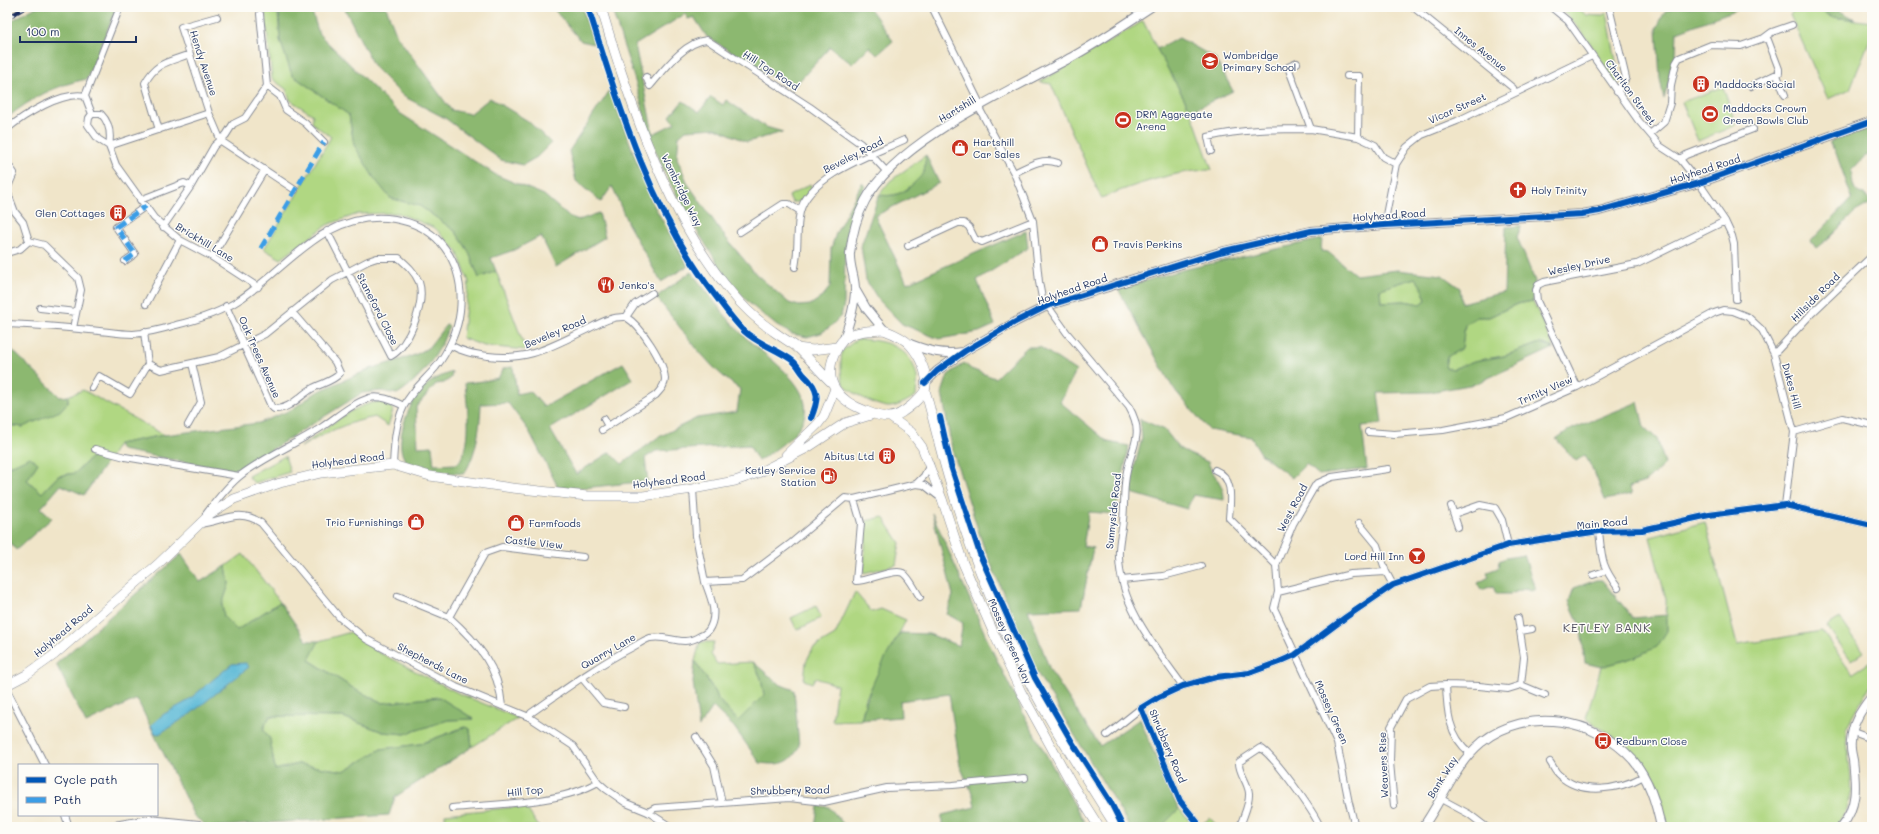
<svg xmlns="http://www.w3.org/2000/svg" width="1879" height="834" viewBox="0 0 1879 834" font-family="Mali,sans-serif">
<style>
.green{fill:#b0d782;stroke:#668370}
.forest{fill:#8cb870;stroke:#547467;fill-rule:evenodd}
.water{fill:#57b7d5;stroke:#39739a}
.lines{fill:none;stroke-linecap:round;stroke-linejoin:round}
.minor-casing{stroke:#868a94;stroke-width:8}
.tertiary-casing{stroke:#868a94;stroke-width:10}
.secondary-casing{stroke:#868a94;stroke-width:10}
.minor{stroke:#fff;stroke-width:6}
.tertiary{stroke:#fff;stroke-width:8}
.secondary{stroke:#fff;stroke-width:9}
.rail-casing{stroke:#1b2f5e;stroke-width:4}
.rail{stroke:#fdfcf7;stroke-width:2.5;stroke-dasharray:8;stroke-linecap:butt}
.quiet{stroke:#3b9de6;stroke-width:5;stroke-dasharray:10 5;stroke-linecap:butt}
.cycleway-casing{stroke:#fdfcf7;stroke-width:8}
.cycleway{stroke:#0057b8;stroke-width:6}
.labels{text-anchor:middle;stroke-width:3;stroke-linejoin:round;paint-order:stroke}
.street-label{font-size:10px;fill:#1b2f5e;stroke:#fdfcf7}
.poi-label{font-size:10px;fill:#1b2f5e;stroke:#fdfcf7;text-anchor:start}
.quarter-label{font-size:12px;letter-spacing:1px;fill:#585665;stroke:#fdfcf7}
</style>
<rect width="100%" height="100%" fill="#fdfcf7"/>
<filter id="ink" filterUnits="userSpaceOnUse"><feTurbulence type="fractalNoise" baseFrequency=".025" numOctaves="2"/><feDisplacementMap in="SourceGraphic" scale="8" xChannelSelector="R" yChannelSelector="G"/><feConvolveMatrix kernelMatrix="1 2 1 2 8 2 1 2 1" color-interpolation-filters="sRGB"/></filter>
<filter id="wash" filterUnits="userSpaceOnUse"><feTurbulence type="fractalNoise" baseFrequency=".012" numOctaves="4" result="noise"/><feDisplacementMap in="SourceGraphic" scale="16" xChannelSelector="R" yChannelSelector="G"/><feGaussianBlur stdDeviation="0.9" result="paint"/><feColorMatrix in="noise" values="0 0 0 0 0 0 0 0 0 0 0 0 0 0 0 0 0 1.4 0 .05"/><feComposite in="paint" operator="in"/></filter>
<g filter="url(#wash)">
<rect width="100%" height="100%" fill="#f0e5c9"/>
<!-- green -->
<path class="green" d="M1557,7H1577L1586,15L1600,16L1607,13L1619,77V82L1617,84H1615C1598,55 1583,27 1557,7Z
M1797,7H1815L1831,17L1872,22V34L1850,89L1828,99L1790,15Z
M265,11L278,14L280,40L292,75L349,115L354,145L390,198L420,206L455,231L468,250L479,278L496,271L526,350L484,346L462,338L469,282L457,251L435,228L398,213L358,214L327,225L281,259L264,249L331,137L312,123L313,115L290,100L286,89L272,79Z
M1143,21L1157,49L1191,111L1212,170C1177,170 1134,185 1101,198L1051,84L1040,82Z
M1723,87L1736,125L1698,141L1682,102Z
M926,155L924,173C909,188 902,198 879,195L890,181Z
M810,184L812,188L801,202H792L789,196Z
M1415,278L1421,286L1426,300L1421,304L1404,301L1381,302L1380,289Z
M1533,301L1554,348L1540,343L1504,356L1474,361L1453,369L1444,367L1446,357L1462,347L1465,324L1477,317H1489L1517,304Z
M857,339C885,340 911,346 917,377C918,382 916,390 916,396C908,400 900,406 890,407C880,408 847,392 843,382C840,372 841,360 842,351Z
M83,390L164,435L118,444L109,459L94,455L75,473L58,476L42,493L27,480L38,463L7,465V425L23,427L68,402V396Z
M386,401L393,410L388,426L375,417C345,423 327,432 301,447C326,429 353,402 386,401Z
M285,456L290,472L254,483L248,476Z
M883,517L900,543L896,565L864,573L866,521Z
M1705,522L1737,645L1822,631L1852,674L1872,661V682L1846,729L1852,790L1846,812L1835,827H1666C1663,812 1661,793 1655,779C1643,754 1608,734 1586,718L1601,667L1632,658L1667,631L1666,599L1650,537Z
M243,554L280,602L237,630L224,617L222,605L229,584L226,566Z
M855,592L872,612L881,609L906,620L866,698L861,720L832,721L837,685L815,678L812,683L804,680L806,662L813,648L835,635Z
M816,606L821,618L797,630L791,618Z
M1840,618L1863,652L1851,660L1827,626Z
M351,632L376,651L458,693L518,718L472,747L470,729L464,727L420,744L381,749L344,771L298,764L275,770L270,739L263,729L270,716L343,717L383,732L405,734L448,720L474,719L439,697L383,703L356,690L308,659L319,641Z
M700,642H714L711,654L717,664L753,662L761,678L764,695L738,721L718,699L716,693L695,661Z
M525,806L539,827H446L445,814Z
M1179,809L1196,827H1161Z
M1210,818L1218,827H1198Z"/>
<!-- forest -->
<path class="forest" d="M36,7H117L87,79C56,85 31,98 7,118V23Z
M279,7H312V12L319,34L398,112L496,175L544,195L568,216L579,220L599,213L605,237L556,267L541,236L514,250L491,258L496,271L479,278L468,250L455,231L420,206L390,198L374,178L354,145L349,115L292,75L280,40Z
M344,7H386L397,36L451,110L470,114L490,98L528,121L551,143L537,157L523,165L501,160L445,118L403,96L374,67Z
M552,7H582L594,44L581,41Z
M611,7H869L893,41L877,55L869,47L852,64L830,47L792,89L707,37L694,17L688,19L685,14L635,45L653,134L675,123L670,116L683,101L699,112L711,97L723,105L726,100L766,127L783,132L747,142L716,128L686,130L679,136L677,158L688,184L725,237L756,274L789,303L799,306L810,305L822,297L830,287L831,249L836,233L862,183L865,186L849,224L845,252L844,304L841,316L830,327L821,333L807,337L792,334L777,326L749,303L725,275L689,218L666,175L650,137L637,87Z
M1677,7H1743L1677,32L1676,55L1664,99L1660,79L1657,28L1665,11Z
M1815,7H1832L1855,19L1831,17Z
M1179,38L1215,58L1233,91L1191,111L1157,49Z
M610,90L652,202L688,266L661,282L628,224L612,186L601,202L576,181L569,151Z
M1872,125V155L1870,154L1864,157L1851,171C1853,181 1852,194 1864,194L1871,203L1855,212L1830,237L1816,248L1811,241L1852,198L1836,153L1829,142Z
M926,155L939,183L875,216L907,283L1026,231L1028,248L977,280L995,325L979,332L939,339L902,324L878,299L866,280L861,246L879,195C902,198 909,188 924,173Z
M1521,226L1517,237L1535,281L1533,301L1517,304L1489,317H1477L1465,324L1462,348L1447,357L1445,367L1453,369L1474,361L1504,356L1540,343L1554,348L1475,384L1430,392L1378,393L1382,424L1362,426L1367,469L1319,475L1306,464L1292,478L1262,455L1251,437L1209,430L1173,388L1118,289L1182,270L1322,239L1321,251L1328,252L1356,275L1397,270L1442,275L1460,288L1462,303L1504,292L1506,227ZM1415,278L1421,286L1426,300L1421,304L1404,301L1381,302L1380,289Z
M691,272C708,293 724,316 743,335C754,346 767,355 778,365C827,409 804,432 758,461L749,445L656,451L645,458L648,481L583,488L558,487L529,431L508,403L481,404C480,428 477,453 464,474C449,472 418,473 407,462C391,447 409,402 422,389C431,380 441,376 452,372L451,378L444,383L436,384L416,407L418,447L432,446L434,465L457,464C474,447 467,406 465,383L484,381L498,378L504,368L513,367L517,394L530,391L544,407L623,363L633,379L550,429L576,474L610,452L622,464L657,438L697,418L737,412L740,389C707,368 681,327 656,297Z
M446,325L449,326C446,333 443,342 439,349C430,365 413,385 397,394L381,391L362,393L250,463L233,471L121,450L118,444L164,435L259,423L291,410L317,392L370,369L415,355L428,348Z
M7,345L60,397L68,396V402L60,411L23,427L7,425Z
M1027,347H1040L1076,371L1060,402L1108,442L1129,446L1115,514L1089,512L1083,546L1093,548L1081,608L1028,610L1050,670L1100,746L1140,719L1170,792L1179,809L1161,827H1130L1036,671L983,545L952,449L942,393L948,375L964,363L971,369L995,378Z
M1638,402L1644,427L1657,439L1665,464L1645,482L1629,487L1632,494L1605,500L1595,474L1585,455L1576,461L1556,439L1567,431Z
M1140,419L1165,430L1179,448L1189,454L1208,462C1212,476 1225,483 1224,500L1193,495L1187,509L1128,492L1142,438Z
M94,455L109,459L84,495L61,485L41,508L52,518L16,550L7,539V465L10,466L30,457L38,463L27,480L42,493L58,476L75,473Z
M932,513L992,650L1026,719L1087,827H942V815L975,807L973,795L960,766L949,694L900,701L901,717L861,720C868,689 883,660 900,633L929,634L959,646L963,623L947,614L953,595Z
M181,554L200,582L226,566L229,584L222,605L224,617L237,630L280,602L307,641H319L309,660L356,690L383,703L439,697L474,719L448,720L405,734L383,732L343,717L270,716L263,729L270,739L275,770L298,764L344,771L381,749L420,744L465,727L470,729L472,747L395,797L389,815L208,827L194,816L137,699L86,723L56,664Z
M1524,555L1535,589L1531,591L1526,588L1511,594H1496L1493,586L1481,590L1478,583L1489,577L1487,572L1498,568L1499,561L1506,558Z
M1597,580H1602L1633,618L1667,615V631L1657,647L1632,658L1601,667L1585,663L1581,628L1569,601L1574,588Z
M695,661L716,693L718,699L738,721L764,695L761,678L753,662L779,684L794,690L799,746C791,766 777,765 760,763L734,727L713,707L699,727L693,682Z
M818,806L829,807L846,827H815Z"/>
<!-- water -->
<path class="water" d="M246,663L249,667L189,715L159,734L155,733L151,725L164,714L186,702L232,664Z"/>
</g>
<g filter="url(#ink)">
<g class="lines">
<defs>
<path id="minor" d="M932,7L981,106
M1413,7L1513,88L1515,93
M1551,7L1568,21L1638,120L1660,146L1680,159L1699,183L1725,221L1732,236L1734,244L1736,299
M1609,7L1626,78L1617,92
M217,17L181,27L209,113L221,141
M1764,38L1772,32L1792,25
M1777,75L1785,95
M646,77L650,86C663,71 685,41 707,40L810,107L861,144L887,172
M267,86L280,96L286,110L305,123L324,142
M979,108L1014,173L1033,221L1039,282L1042,298L1067,333L1129,407C1145,435 1132,445 1127,471C1123,487 1125,504 1123,520C1122,532 1118,544 1119,557C1120,606 1155,647 1183,686
M92,114L85,96L120,7
M7,129C24,115 62,91 85,96
M1311,129L1358,137L1359,76H1347
M159,130L145,83C156,62 169,62 190,54
M1650,134L1664,122L1670,103L1671,85L1676,63L1679,58L1711,45L1741,46L1764,38L1768,40L1779,69V73L1751,86
M1358,137L1375,145L1383,157L1396,164
M221,141L295,190
M109,146C111,135 110,123 101,114H92L89,118L88,125L98,139L109,146L116,165L154,218L180,240L212,257L258,287
M109,146L209,113
M1211,151L1208,137C1243,129 1276,129 1311,129L1288,67L1297,63
M1680,159L1686,155L1753,129
M7,163L14,173L7,189
M1014,173C1029,166 1041,157 1058,163
M7,191L15,212L23,222L29,241
M140,200L184,183L191,186
M1384,225L1396,164L1407,147L1422,135L1457,121L1592,56
M163,227L191,186L214,146L226,135L233,124L245,118L267,86L260,14
M740,232L783,204H789L800,211
M908,246L958,223H964L969,227L975,239L982,242L1033,221
M7,253L20,249L29,241L44,245L78,278L81,290L73,328
M212,257L264,171
M125,261L135,254L116,227L146,206
M795,267C799,249 796,229 800,212C809,175 874,154 904,140
M146,304L180,240
M226,306L271,406L274,409C290,410 300,395 313,388C322,383 334,381 340,373L335,362L292,312
M40,308L76,312
M7,324C35,325 62,327 90,330C104,331 119,334 133,334C147,333 163,329 176,325C197,320 221,312 239,300C288,268 322,213 387,218C405,220 422,225 436,238C456,257 463,284 460,311C458,330 448,352 436,367C425,380 412,390 404,406C395,424 394,445 393,465
M144,332L148,364L161,370L219,357L265,334L332,280L368,261L377,258H399C407,265 415,272 419,282C426,302 409,346 391,356L327,231
M450,345C462,352 474,354 488,356C529,361 550,347 586,330C600,323 611,316 626,317L635,304L652,293
M1774,354L1812,313L1872,256
M1577,387L1537,301L1536,290L1538,285L1544,282L1637,264L1725,221
M92,388L99,376L130,394L148,364
M604,419L608,426
M188,425L201,402L192,363
M602,430L656,395C660,390 665,386 665,379C664,361 641,326 626,317
M1368,432L1394,434L1443,430L1506,418L1577,387L1714,313L1723,310L1733,311L1748,317L1762,330L1774,354L1794,432L1785,505
M1794,432L1842,418L1872,425
M95,449L125,457L239,476
M1215,470C1235,478 1230,501 1229,518L1276,565
M916,484L924,476L930,465
M693,489L696,536L705,582L742,580L790,544L845,498L854,499
M1451,506L1458,527
M206,514C216,501 228,485 241,475C266,456 296,444 322,427C337,417 351,404 369,398C381,395 393,401 404,406
M1454,514L1480,505L1495,508L1502,520L1508,545
M199,524C222,522 239,507 261,523L340,618L366,639L456,687L529,717L573,746L598,782L606,789L626,803L648,812L671,827
M1599,531C1602,559 1601,565 1618,588
M1386,572L1393,585
M1593,575L1605,571
M1122,580L1163,576L1201,566
M1278,592L1276,565L1293,524L1316,484L1332,477L1388,469
M398,596L449,617
M920,597C915,590 910,578 903,573C895,568 868,581 856,581L861,523L854,499L916,484L924,485L942,499
M1518,618L1524,657L1521,685
M1521,631L1532,629
M582,678L603,703L624,707
M1446,685C1447,709 1448,736 1470,753
M1521,685L1545,695
M7,690L45,765
M502,706C499,667 477,642 449,617L485,553L502,547L583,557
M529,717L531,713C564,690 596,666 631,648C637,645 644,640 650,638C668,634 682,648 700,636C703,635 706,633 708,631C719,615 711,598 705,582
M1853,732L1872,739
M1107,735L1141,708
M696,737L714,766L722,803
M1550,762C1553,766 1555,772 1559,775C1581,796 1619,790 1644,776
M1441,799L1469,814L1486,827
M1394,806L1390,762L1391,727L1406,699L1430,686L1446,685L1479,686L1508,689L1521,685
M452,808C495,804 561,804 598,782
M648,812L655,808L789,798L824,802L887,788L953,785L1025,778
M65,815L69,827
M1197,822L1180,801L1141,708L1159,697L1183,686L1216,677L1249,673L1279,662L1295,655L1346,617L1393,585L1508,545L1599,531L1642,530L1709,515L1785,505L1872,525
M103,827L149,819L199,824L201,827
M1240,827C1243,816 1250,804 1249,793C1248,782 1238,772 1239,762L1260,748C1273,754 1314,812 1320,827
M1355,827L1349,803L1337,743L1274,608L1278,592L1351,574L1386,572L1377,545L1359,523"/>
<path id="tertiary" d="M855,289L866,308L884,330
M844,339C849,323 855,306 855,289C855,277 849,265 850,253C852,236 857,216 865,201C896,141 1013,89 1072,57C1099,42 1125,24 1151,7
M910,344C928,351 943,355 963,352
M925,383L937,371L965,351L1017,321L1047,306L1220,252L1311,231L1384,225L1582,214L1599,211L1699,183L1872,121
M1423,827C1443,799 1454,765 1482,742C1528,706 1595,718 1633,760C1649,779 1656,803 1661,827
M1841,827C1858,807 1856,785 1853,760C1852,755 1850,748 1851,742C1852,723 1861,710 1872,696"/>
<path id="secondary" d="M601,7C628,99 668,218 731,292C743,307 757,320 773,331C781,337 790,342 798,348C810,359 820,372 832,383
M884,330C892,333 904,338 910,345C919,355 930,376 925,390C923,395 917,400 913,404C907,409 898,417 889,417C882,417 873,414 866,411C839,401 822,382 835,353C839,343 846,335 856,333C865,330 875,331 884,330Z
M797,348L813,350L837,347
M925,390C934,422 941,454 951,486C966,538 986,589 1008,639C1038,705 1078,766 1116,827
M890,417L911,432L922,447L942,499L963,563L994,634L1021,692L1070,781L1099,827
M786,455L818,424L824,416L835,389
M7,685L26,675L54,655L158,564L210,514L234,499L280,483L321,473L393,465L430,476L512,488L587,496H643L693,489L735,481L758,473L807,448L845,423L874,414"/>
</defs>
<!-- minor casing -->
<use href="#minor" class="minor-casing"/>
<!-- tertiary casing -->
<use href="#tertiary" class="tertiary-casing"/>
<!-- secondary casing -->
<use href="#secondary" class="secondary-casing"/>
<!-- minor -->
<use href="#minor" class="minor"/>
<!-- tertiary -->
<use href="#tertiary" class="tertiary"/>
<!-- secondary -->
<use href="#secondary" class="secondary"/>
<defs>
<path id="rail" d="M7,18L26,7"/>
</defs>
<!-- rail casing -->
<use href="#rail" class="rail-casing"/>
<!-- rail -->
<use href="#rail" class="rail"/>
<!-- quiet -->
<path class="quiet" d="M261,248L324,142
M125,261L135,254L116,227L146,206"/>
<defs>
<path id="cycleway" d="M588,7C619,106 650,210 714,294C723,306 733,320 744,331C758,344 779,350 793,361C798,365 800,371 804,375C820,390 819,399 811,418
M925,383L937,371L965,351L1017,321L1047,306L1220,252L1311,231L1384,225L1582,214L1599,211L1699,183L1872,121
M940,417L951,466L981,557L1035,678L1072,742L1110,801L1123,827
M1197,822L1180,801L1141,708L1159,697L1183,686L1216,677L1249,673L1279,662L1295,655L1346,617L1393,585L1508,545L1599,531L1642,530L1709,515L1785,505L1872,525"/>
</defs>
<!-- cycleway casing -->
<use href="#cycleway" class="cycleway-casing"/>
<!-- cycleway -->
<use href="#cycleway" class="cycleway"/>
</g>
</g>
<!-- icons -->
<defs>
<symbol id="school-disc" viewBox="-11 -11 22 22"><circle r="9.5" fill="#c8321e" stroke="#fdfcf7"/><path d="M0-5L7-2L0 1L-7-2ZM-4 1L0 2.5L4 1V4Q0 6-4 4Z" fill="#fff"/></symbol>
<symbol id="building-disc" viewBox="-11 -11 22 22"><circle r="9.5" fill="#c8321e" stroke="#fdfcf7"/><path d="M-4-6H4V6H1V3H-1V6H-4ZM-2.5-4.3h1.7v1.8h-1.7ZM.8-4.3h1.7v1.8H.8ZM-2.5-1h1.7V.8h-1.7ZM.8-1h1.7V.8H.8Z" fill="#fff"/></symbol>
<symbol id="stadium-disc" viewBox="-11 -11 22 22"><circle r="9.5" fill="#c8321e" stroke="#fdfcf7"/><path d="M0-5a6.5 5 0 1 0 0 10a6.5 5 0 1 0 0-10ZM-3.5-1.8h7v3.6h-7Z" fill="#fff"/></symbol>
<symbol id="shop-disc" viewBox="-11 -11 22 22"><circle r="9.5" fill="#c8321e" stroke="#fdfcf7"/><path d="M-5-2.5h2.3a2.7 3.5 0 0 1 5.4 0H5L5.5 6h-11ZM-1.5-2.5h3a1.5 2.3 0 0 0-3 0Z" fill="#fff"/></symbol>
<symbol id="church-disc" viewBox="-11 -11 22 22"><circle r="9.5" fill="#c8321e" stroke="#fdfcf7"/><path d="M-1.2-6h2.4v3.5h3.3v2.4h-3.3V6h-2.4V-.1h-3.3v-2.4h3.3Z" fill="#fff"/></symbol>
<symbol id="restaurant-disc" viewBox="-11 -11 22 22"><circle r="9.5" fill="#c8321e" stroke="#fdfcf7"/><path d="M-5-6h1v4h1v-4h1v4h1v-4h1v5L-1.5 .5V6h-2V.5L-5-1ZM5-6V6H3V1.5H1.5Q1.5-4 5-6Z" fill="#fff"/></symbol>
<symbol id="fuel-disc" viewBox="-11 -11 22 22"><circle r="9.5" fill="#c8321e" stroke="#fdfcf7"/><path d="M-5.5-6h7V0h2V4h1.3V-2.5L3-4.5l.8-.8L6-3V5H2.5V1h-1V6h-7ZM-4.2-4.7v3.2H.2V-4.7Z" fill="#fff"/></symbol>
<symbol id="bar-disc" viewBox="-11 -11 22 22"><circle r="9.5" fill="#c8321e" stroke="#fdfcf7"/><path d="M-6-5H6L.8 .8V4.5H3.5V6h-7V4.5H-.8V.8Z" fill="#fff"/></symbol>
<symbol id="bus-disc" viewBox="-11 -11 22 22"><circle r="9.5" fill="#c8321e" stroke="#fdfcf7"/><path d="M-5-6H5V4H4V6H2V4H-2V6H-4V4H-5ZM-3.5-4V0h7V-4ZM-3.5 1.2v1.5H-2V1.2ZM2 1.2v1.5H3.5V1.2Z" fill="#fff"/></symbol>
</defs>
<g fill-rule="evenodd">
<use href="#school-disc" x="1200" y="51" width="20" height="20"/>
<use href="#building-disc" x="1691" y="74" width="20" height="20"/>
<use href="#stadium-disc" x="1700" y="104" width="20" height="20"/>
<use href="#stadium-disc" x="1113" y="110" width="20" height="20"/>
<use href="#shop-disc" x="950" y="138" width="20" height="20"/>
<use href="#church-disc" x="1508" y="180" width="20" height="20"/>
<use href="#building-disc" x="108" y="203" width="20" height="20"/>
<use href="#shop-disc" x="1090" y="234" width="20" height="20"/>
<use href="#restaurant-disc" x="596" y="275" width="20" height="20"/>
<use href="#building-disc" x="877" y="446" width="20" height="20"/>
<use href="#fuel-disc" x="819" y="466" width="20" height="20"/>
<use href="#shop-disc" x="406" y="512" width="20" height="20"/>
<use href="#shop-disc" x="506" y="513" width="20" height="20"/>
<use href="#bar-disc" x="1407" y="546" width="20" height="20"/>
<use href="#bus-disc" x="1593" y="731" width="20" height="20"/>
</g>
<g class="labels">
<!-- street labels -->
<g class="street-label">
<text transform="translate(1481 49) rotate(39)" y="4">Innes Avenue</text>
<text transform="translate(204 63) rotate(72)" y="4">Hendy Avenue</text>
<text transform="translate(771 70) rotate(33)" y="4">Hill Top Road</text>
<text transform="translate(1631 92) rotate(54)" y="4">Charlton Street</text>
<text transform="translate(1457 108) rotate(-24)" y="4">Vicar Street</text>
<text transform="translate(957 109) rotate(-31)" y="4">Hartshill</text>
<text transform="translate(853 155) rotate(-27)" y="4">Beveley Road</text>
<text transform="translate(1705 169) rotate(-18)" y="4">Holyhead Road</text>
<text transform="translate(682 190) rotate(64)" y="4">Wombridge Way</text>
<text transform="translate(1389 215) rotate(-4)" y="4">Holyhead Road</text>
<text transform="translate(205 242) rotate(31)" y="4">Brickhill Lane</text>
<text transform="translate(1579 265) rotate(-12)" y="4">Wesley Drive</text>
<text transform="translate(1072 289) rotate(-19)" y="4">Holyhead Road</text>
<text transform="translate(1815 297) rotate(-45)" y="4">Hillside Road</text>
<text transform="translate(378 309) rotate(63)" y="4">Staneford Close</text>
<text transform="translate(555 332) rotate(-23)" y="4">Beveley Road</text>
<text transform="translate(260 357) rotate(66)" y="4">Oak Trees Avenue</text>
<text transform="translate(1792 386) rotate(75)" y="4">Dukes Hill</text>
<text transform="translate(1545 390) rotate(-24)" y="4">Trinity View</text>
<text transform="translate(348 460) rotate(-7)" y="4">Holyhead Road</text>
<text transform="translate(669 480) rotate(-7)" y="4">Holyhead Road</text>
<text transform="translate(1292 508) rotate(-62)" y="4">West Road</text>
<text transform="translate(1113 511) rotate(-84)" y="4">Sunnyside Road</text>
<text transform="translate(1602 523) rotate(-5)" y="4">Main Road</text>
<text transform="translate(534 542) rotate(6)" y="4">Castle View</text>
<text transform="translate(63 631) rotate(-40)" y="4">Holyhead Road</text>
<text transform="translate(1010 641) rotate(66)" y="4">Mossey Green Way</text>
<text transform="translate(608 651) rotate(-30)" y="4">Quarry Lane</text>
<text transform="translate(433 663) rotate(27)" y="4">Shepherds Lane</text>
<text transform="translate(1332 712) rotate(66)" y="4">Mossey Green</text>
<text transform="translate(1168 746) rotate(67)" y="4">Shrubbery Road</text>
<text transform="translate(1383 765) rotate(-92)" y="4">Weavers Rise</text>
<text transform="translate(1442 777) rotate(-58)" y="4">Bank Way</text>
<text transform="translate(790 790) rotate(-1)" y="4">Shrubbery Road</text>
<text transform="translate(525 791) rotate(-6)" y="4">Hill Top</text>
</g>
<!-- poi labels -->
<g class="poi-label">
<text x="1223" y="59">Wombridge<tspan x="1223" dy="12">Primary School</tspan></text>
<text x="1714" y="88">Maddocks Social</text>
<text x="1723" y="112">Maddocks Crown<tspan x="1723" dy="12">Green Bowls Club</tspan></text>
<text x="1136" y="118">DRM Aggregate<tspan x="1136" dy="12">Arena</tspan></text>
<text x="973" y="146">Hartshill<tspan x="973" dy="12">Car Sales</tspan></text>
<text x="1531" y="194">Holy Trinity</text>
<text x="105" y="217" text-anchor="end">Glen Cottages</text>
<text x="1113" y="248">Travis Perkins</text>
<text x="619" y="289">Jenko's</text>
<text x="874" y="460" text-anchor="end">Abitus Ltd</text>
<text x="816" y="474" text-anchor="end">Ketley Service<tspan x="816" dy="12">Station</tspan></text>
<text x="403" y="526" text-anchor="end">Trio Furnishings</text>
<text x="529" y="527">Farmfoods</text>
<text x="1404" y="560" text-anchor="end">Lord Hill Inn</text>
<text x="1616" y="745">Redburn Close</text>
</g>
<!-- quarter labels -->
<g class="quarter-label">
<text x="1607" y="632">KETLEY BANK</text>
</g>
</g>
<!-- margin -->
<rect width="1879" height="834" fill="none" stroke="#fdfcf7" stroke-width="24"/>
<!-- legend -->
<rect x="18" y="764" width="140" height="52" fill="#fdfcf7" stroke="#a3aaba"/>
<rect x="26" y="777" width="20" height="6" fill="#0057b8" stroke="#a3aaba"/>
<text x="54" y="784" font-size="12" fill="#1b2f5e">Cycle path</text>
<rect x="26" y="797" width="20" height="6" fill="#3b9de6" stroke="#a3aaba"/>
<text x="54" y="804" font-size="12" fill="#1b2f5e">Path</text>
<!-- scale -->
<path d="M20 36v6h116v-6" fill="none" stroke="#1b2f5e" stroke-width="2"/>
<text x="26" y="36" font-size="12" fill="#1b2f5e" stroke="#fdfcf7" stroke-width="3" paint-order="stroke">100 m</text>
</svg>
